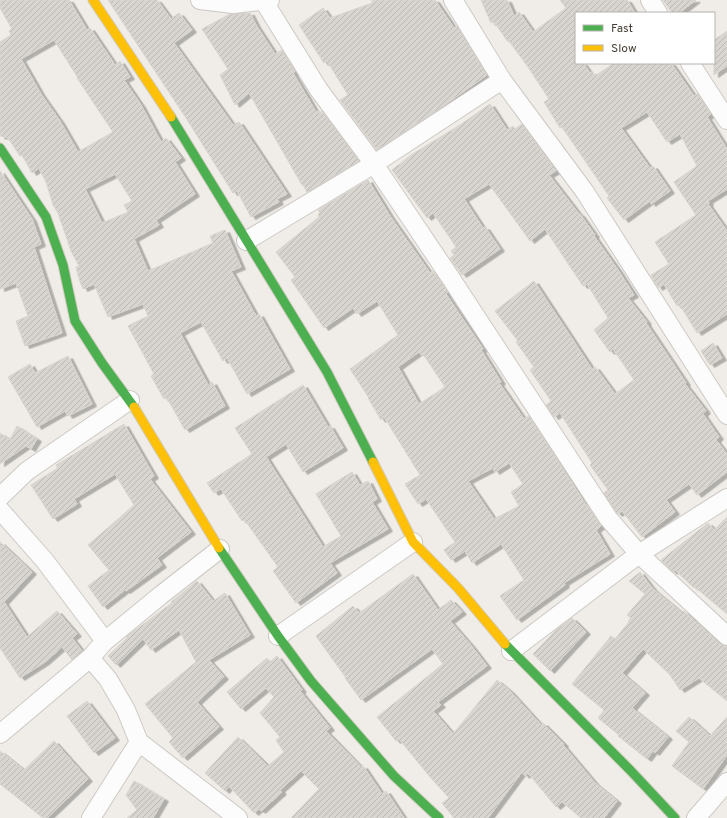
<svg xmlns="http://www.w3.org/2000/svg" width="727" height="818" viewBox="0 0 727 818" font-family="Overpass,sans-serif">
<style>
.building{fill:url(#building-hatch);stroke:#d8d4ce;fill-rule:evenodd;filter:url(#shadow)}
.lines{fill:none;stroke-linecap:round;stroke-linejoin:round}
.street-casing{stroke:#ccc9c4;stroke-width:20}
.fast-casing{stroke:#d0cabf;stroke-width:11}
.slow-casing{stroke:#d0cabf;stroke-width:11}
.street{stroke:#fdfcfc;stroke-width:18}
.fast{stroke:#4caf50;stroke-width:9}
.slow{stroke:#ffc107;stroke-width:9}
</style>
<defs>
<pattern id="building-hatch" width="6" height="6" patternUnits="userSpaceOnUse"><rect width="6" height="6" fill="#d8d4cf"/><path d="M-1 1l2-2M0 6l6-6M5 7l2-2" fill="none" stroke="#bbb7b2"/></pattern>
<filter id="shadow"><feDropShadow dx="4.5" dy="2.5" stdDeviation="0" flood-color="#0004"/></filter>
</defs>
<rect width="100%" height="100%" fill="#f0ede8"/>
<!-- building -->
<path class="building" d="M0,0H69L87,30L90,28L115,65L120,61L130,77L124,80L141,105L161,142L166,138L181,158L175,162L195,194L156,220L159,225L134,239L148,271L213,243L210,236L225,230L241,267L231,271L256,316L259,314L290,369L247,394L227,358L223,361L201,322L180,333L208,385L212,382L225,406L185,430L167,398L164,399L151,376L154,374L128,326L148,316L143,304L108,317L94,284L83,289L79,279L76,267L79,266L71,251L58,213L53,205L46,182L39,168L32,173L22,155L20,156L10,141L6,137L0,136V42L11,35L9,31L12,29L0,8ZM54,40L78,78H77L113,132L78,152L60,121L41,94L21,59ZM115,174L132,201L124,205L128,212L102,223L85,189Z
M108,0H157L171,19L179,13L192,30L174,43L233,125L239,122L287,194L277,199L279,202L251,217L237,191L233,193L186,118Z
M372,0H435L454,28L457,26L487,75L443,106L377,150L340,100L348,95L327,61L324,63L299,25L323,8L330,18L372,3Z
M481,0H507L514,16L519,12L533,32L566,8L560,0H627L635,13H576V63H583L590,73L592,72L595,76L614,63H671L694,96L698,94L711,114L707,117L727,149V189L708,201L709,203L708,204L727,231V314L697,333L680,305L677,306L664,284L658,288L651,275L669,264L655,242L696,215L674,182L697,166L680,134L667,142L647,112L621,128L650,168L653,166L670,191L651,204L650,201L624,220L607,198L609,196L562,127L560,128L544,102L549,99L528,67L509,41L508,42L494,22L491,23Z
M663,0H696L679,13H672Z
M250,13L256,25L275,54L282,50L295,72L293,73L316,112L318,111L319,113L322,111L359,161L307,192L303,185H302L249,93L235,105L220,75L228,69L202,29L230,14Z
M727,31V66L714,75V40Z
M490,104L507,130L513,126L515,129L522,124L556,171L549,175L579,214H580L595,235L594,236L618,270L634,295L628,298L647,322L646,323L686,383L685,384L706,411L703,414L719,437L716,440L727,454V472L697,495L689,484L666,500L675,512L642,537L622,511L618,514L616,512L604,493L608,490L590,465L592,463L560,413L554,417L546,405L551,401L530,370L534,367L516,342L518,341L495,311L534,281L592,369L595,367L615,394L634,380L613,349L610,352L594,330L608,318L587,284L583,286L545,229L530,241L489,184L464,199L483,228L485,227L500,249L462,275L450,258L454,255L451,251L456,247L433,213L427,218L392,170L411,155L460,125Z
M0,171L32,219L41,244L34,247L62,333L25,346L16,321L28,316L16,283L0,289Z
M368,180L390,216L430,273L433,271L448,292L446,294L483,349L481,350L501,382L499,383L524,419L529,416L586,505H587L601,526L596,530L610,554L564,583L565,585L517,620L500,596L524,580L501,544L472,563L465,551L451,560L444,550L455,542L426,499L418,504L405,484L420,475L384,417L381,420L368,398H369L350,369L398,335L377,301L357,314L353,308L324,328L291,280L295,277L276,252L319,217L318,215L320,213L318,210ZM419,352L421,355L423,354L445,387L419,404L398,367ZM509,463L523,484L511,492L519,506L494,519L468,481L493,468L495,472Z
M713,343L722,358L710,365L701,351Z
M68,356L92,404L68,416L65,411L37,427L8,377L30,364L35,373Z
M303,385L328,427L330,426L343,448L303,472L286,444L266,457L323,547L341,536L316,494L352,472L360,485L368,481L377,499L372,502L388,529L330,563L337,573L296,603L273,571L278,567L244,519L242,521L221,489L214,493L207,483L252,454L235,428Z
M124,424L154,476L150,479L191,532L157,558L162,565L126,591L125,590L103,607L88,586L109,570L88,545L134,505L115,474L74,499L77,504L53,519L31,485L58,468L56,465Z
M17,426L37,439L31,449L26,446L0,464V433L10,440Z
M727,517V614L695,587L694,588L675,570L673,572L661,560L708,523L714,530Z
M0,542L32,572L4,602L27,637L57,611L77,634L72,638L82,651L72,660L62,647L45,662L20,678L0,648Z
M640,572L653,589L682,613L684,611L720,644L727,646V701L699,678L680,690L670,675L643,649L622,673L645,693L632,708L668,737L655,753L653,751L647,759L618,736L619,735L598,718L604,710L572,684L611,636L615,639L629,622L628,621L631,618L627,615L645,594L629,581Z
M413,574L438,610L451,600L462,612L450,621L470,644L487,666L438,702L441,705L433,711L453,734L497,680L510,691L541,725L543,723L564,744L563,745L595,783L617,801L604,818H581L562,802L556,807L528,773L525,776L522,772L488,818H454L442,803L449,798L430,777L399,739L396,741L377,717L443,664L432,649L361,700L345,678H346L316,636L353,606L359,613Z
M197,581L213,601L225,593L250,635L209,660L224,677L197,702L219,727L183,758L169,742L173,738L145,704L196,662L179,630L151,650L143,639L116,665L108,656L127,638L126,637L172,603L171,602Z
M572,618L586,632L550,671L533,654L556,630Z
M277,656L302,690L300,691L330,728L326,731L361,767L363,766L382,794L386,791L404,818H291L319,789L301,771L280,790L282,792L261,811L259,809L254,813L229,786L225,791L205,773L238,737L268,766L284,752L276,740L280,737L260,713L274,697L266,688L241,709L227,692L267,658L270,662Z
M87,701L115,738L94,753L67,716Z
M689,717L710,736L727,717V755L703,789L672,766L689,742L676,731Z
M54,741L88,779L47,818H43L0,784V751L24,770Z
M134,781L164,799L153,818H127L137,810L126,795Z"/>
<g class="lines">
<defs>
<path id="street" d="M200,0L233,4L270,0
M263,0L319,90L374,164L452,280L608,518L639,554L727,636
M453,0L502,80L585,192L727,415
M650,0L658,13
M690,63L727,120
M246,241L374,164L502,80
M0,497L27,471L130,400
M0,510L45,561L105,641
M278,636L413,542
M511,651L639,554L727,498
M90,658L108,679L126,710L139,742L238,818
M0,734L90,658L105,641L161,595L220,549
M91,818L139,742
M696,818L727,782"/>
<path id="fast" d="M171,117L327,372L373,462
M0,148L46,217L63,265L75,321L102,363L134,407
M219,548L278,636L311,681L394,776L439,818
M505,644L631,771L675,818"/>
<path id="slow" d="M93,0L171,117
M134,407L219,548
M373,462L413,542L458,588L505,644"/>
</defs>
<!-- street casing -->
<use href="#street" class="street-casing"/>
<!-- fast casing -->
<use href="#fast" class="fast-casing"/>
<!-- slow casing -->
<use href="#slow" class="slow-casing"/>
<!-- street -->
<use href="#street" class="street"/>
<!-- fast -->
<use href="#fast" class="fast"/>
<!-- slow -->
<use href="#slow" class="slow"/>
</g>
<!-- legend -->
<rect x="575" y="12" width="140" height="52" fill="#ffffff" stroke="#b5b2ae"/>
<rect x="583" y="25" width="20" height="6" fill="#4caf50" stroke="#b5b2ae"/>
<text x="611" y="32" font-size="12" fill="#463e34">Fast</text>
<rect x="583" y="45" width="20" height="6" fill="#ffc107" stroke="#b5b2ae"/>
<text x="611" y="52" font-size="12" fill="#463e34">Slow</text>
</svg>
